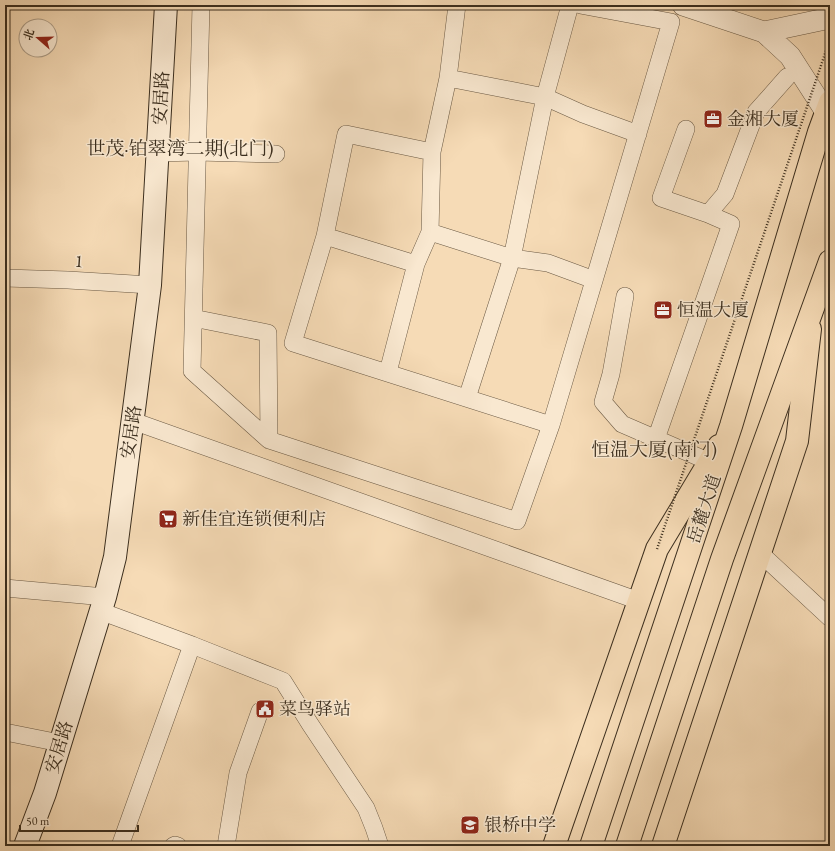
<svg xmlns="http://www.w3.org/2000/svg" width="835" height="851" viewBox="0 0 835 851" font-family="'EB Garamond','Noto Serif SC',serif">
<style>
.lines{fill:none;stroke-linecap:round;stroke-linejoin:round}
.minor-casing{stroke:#6a5944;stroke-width:18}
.tertiary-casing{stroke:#6a5944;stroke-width:22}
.secondary-casing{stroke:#3b2e1e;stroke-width:24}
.primary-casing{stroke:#3b2e1e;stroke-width:24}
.trunk-casing{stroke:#3b2e1e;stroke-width:24}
.minor{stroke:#f9e8d0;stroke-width:17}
.tertiary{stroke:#f9e8d0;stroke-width:21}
.secondary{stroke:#f9e8d0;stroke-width:22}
.primary{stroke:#f6dbb6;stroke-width:22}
.trunk{stroke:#f6dbb6;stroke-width:22}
.path-bridge{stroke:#3b2e1e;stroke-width:2.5;stroke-dasharray:1 2;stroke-linecap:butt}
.labels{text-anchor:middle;stroke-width:3;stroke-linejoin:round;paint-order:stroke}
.street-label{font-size:18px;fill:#3b2e1e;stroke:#f9e8d0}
.poi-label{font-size:18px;fill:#3b2e1e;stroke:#f9e8d0;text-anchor:start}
.neighbourhood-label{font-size:19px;fill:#3b2e1e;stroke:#f9e8d0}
</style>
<rect width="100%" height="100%" fill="#f6dbb6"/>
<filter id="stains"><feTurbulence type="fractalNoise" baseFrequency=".005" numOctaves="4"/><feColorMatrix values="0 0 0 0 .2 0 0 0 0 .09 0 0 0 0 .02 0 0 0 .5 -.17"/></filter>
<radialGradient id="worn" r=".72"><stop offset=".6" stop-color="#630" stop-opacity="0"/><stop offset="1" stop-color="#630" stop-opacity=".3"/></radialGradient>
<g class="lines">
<defs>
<path id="minor" d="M201,5L192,371L269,440L517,521L551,425L671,22L580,5
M570,5L545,97L583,114L638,134
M448,78L545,97L512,258L548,263L594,280
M158,153L197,152L276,154
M708,214L725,194L756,112L787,77
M430,232L512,258L467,398
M325,236L346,134L432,152
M416,264L325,236L293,343L551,425
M5,278L68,280L150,285
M625,296L611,374L603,402L622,424L710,462
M198,319L268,333L269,440
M388,372L416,264L430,232L432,152L448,78L457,5
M133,421L639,601
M656,439L731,224L708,214L661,198L686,129
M760,553L830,618
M5,588L105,597
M100,611L192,645L120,846
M192,645L283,681L310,724L366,808L374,828L380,846
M5,732L60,743
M173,846L175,845L178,846
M226,846L238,773L260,711"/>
<path id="tertiary" d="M683,5L764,32L790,56L826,112
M764,32L830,18"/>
<path id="secondary" d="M25,846L45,793L105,597L115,557L150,285L166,5"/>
<path id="primary" d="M554,846L657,549L719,446
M663,846L797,441L810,329"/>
<path id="trunk" d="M591,846L731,426L819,132L830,102
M627,846L722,559L830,261"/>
</defs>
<!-- minor casing -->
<use href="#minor" class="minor-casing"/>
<!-- tertiary casing -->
<use href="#tertiary" class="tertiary-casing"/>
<!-- secondary casing -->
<use href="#secondary" class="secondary-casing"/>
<!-- primary casing -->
<use href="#primary" class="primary-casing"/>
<!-- trunk casing -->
<use href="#trunk" class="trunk-casing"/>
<!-- minor -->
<use href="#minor" class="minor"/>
<!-- tertiary -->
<use href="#tertiary" class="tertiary"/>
<!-- secondary -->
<use href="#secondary" class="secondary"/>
<!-- primary -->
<use href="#primary" class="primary"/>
<!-- trunk -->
<use href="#trunk" class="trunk"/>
<!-- path-bridge -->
<path class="path-bridge" d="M657,549L830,39"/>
</g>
<!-- icons -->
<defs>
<symbol id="office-square" viewBox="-11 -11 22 22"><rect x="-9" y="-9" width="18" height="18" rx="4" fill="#8f2418" stroke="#f9e8d0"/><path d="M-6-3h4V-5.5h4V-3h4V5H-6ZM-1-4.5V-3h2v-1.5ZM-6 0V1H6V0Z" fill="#fff"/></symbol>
<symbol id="supermarket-square" viewBox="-11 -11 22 22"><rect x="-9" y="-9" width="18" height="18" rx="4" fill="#8f2418" stroke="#f9e8d0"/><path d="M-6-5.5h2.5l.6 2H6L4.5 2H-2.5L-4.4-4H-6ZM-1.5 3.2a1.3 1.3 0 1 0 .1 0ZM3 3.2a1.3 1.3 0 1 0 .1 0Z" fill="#fff"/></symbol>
<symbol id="civic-square" viewBox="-11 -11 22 22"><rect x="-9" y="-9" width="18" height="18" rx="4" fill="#8f2418" stroke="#f9e8d0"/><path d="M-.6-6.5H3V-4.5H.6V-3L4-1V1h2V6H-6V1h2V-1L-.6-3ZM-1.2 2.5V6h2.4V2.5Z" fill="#fff"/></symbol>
<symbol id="school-square" viewBox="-11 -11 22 22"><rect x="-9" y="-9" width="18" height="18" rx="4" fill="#8f2418" stroke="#f9e8d0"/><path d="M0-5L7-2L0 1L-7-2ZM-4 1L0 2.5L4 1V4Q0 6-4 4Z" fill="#fff"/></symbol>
</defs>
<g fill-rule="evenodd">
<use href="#office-square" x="702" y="108" width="22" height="22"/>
<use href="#office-square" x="652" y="299" width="22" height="22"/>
<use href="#supermarket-square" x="157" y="508" width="22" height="22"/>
<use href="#civic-square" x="254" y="698" width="22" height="22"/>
<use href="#school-square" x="459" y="814" width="22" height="22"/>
</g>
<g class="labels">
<!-- street labels -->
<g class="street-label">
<text transform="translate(161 98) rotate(-87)" y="6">安居路</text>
<text transform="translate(79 261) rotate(4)" y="6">1</text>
<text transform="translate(131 432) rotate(-82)" y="6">安居路</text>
<text transform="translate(704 509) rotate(-72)" y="6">岳麓大道</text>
<text transform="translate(59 747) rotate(-73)" y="6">安居路</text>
</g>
<!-- poi labels -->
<g class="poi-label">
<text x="727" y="125">金湘大厦</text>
<text x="677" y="316">恒温大厦</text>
<text x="182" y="525">新佳宜连锁便利店</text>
<text x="279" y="715">菜鸟驿站</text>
<text x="484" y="831">银桥中学</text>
</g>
<!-- neighbourhood labels -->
<g class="neighbourhood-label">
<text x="180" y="155">世茂·铂翠湾二期(北门)</text>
<text x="654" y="456">恒温大厦(南门)</text>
</g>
</g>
<!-- margin -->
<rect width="835" height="851" fill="none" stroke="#f6dbb6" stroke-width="20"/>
<rect x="6" y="6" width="823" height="839" fill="none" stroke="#3b2e1e" stroke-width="2"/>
<rect x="10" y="10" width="815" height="831" fill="none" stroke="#3b2e1e"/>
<!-- north arrow -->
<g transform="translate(38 38) rotate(290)"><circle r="19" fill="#f9e8d0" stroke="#ad9e89"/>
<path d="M0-3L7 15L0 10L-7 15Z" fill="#8f2418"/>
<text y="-6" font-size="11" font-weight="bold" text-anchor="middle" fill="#3b2e1e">北</text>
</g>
<!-- scale -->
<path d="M20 825v6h118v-6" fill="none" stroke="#3b2e1e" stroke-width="2"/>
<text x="26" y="825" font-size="12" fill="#3b2e1e" stroke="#f9e8d0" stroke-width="3" paint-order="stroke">50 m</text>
<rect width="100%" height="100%" filter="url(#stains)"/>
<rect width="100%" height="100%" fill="url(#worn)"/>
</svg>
